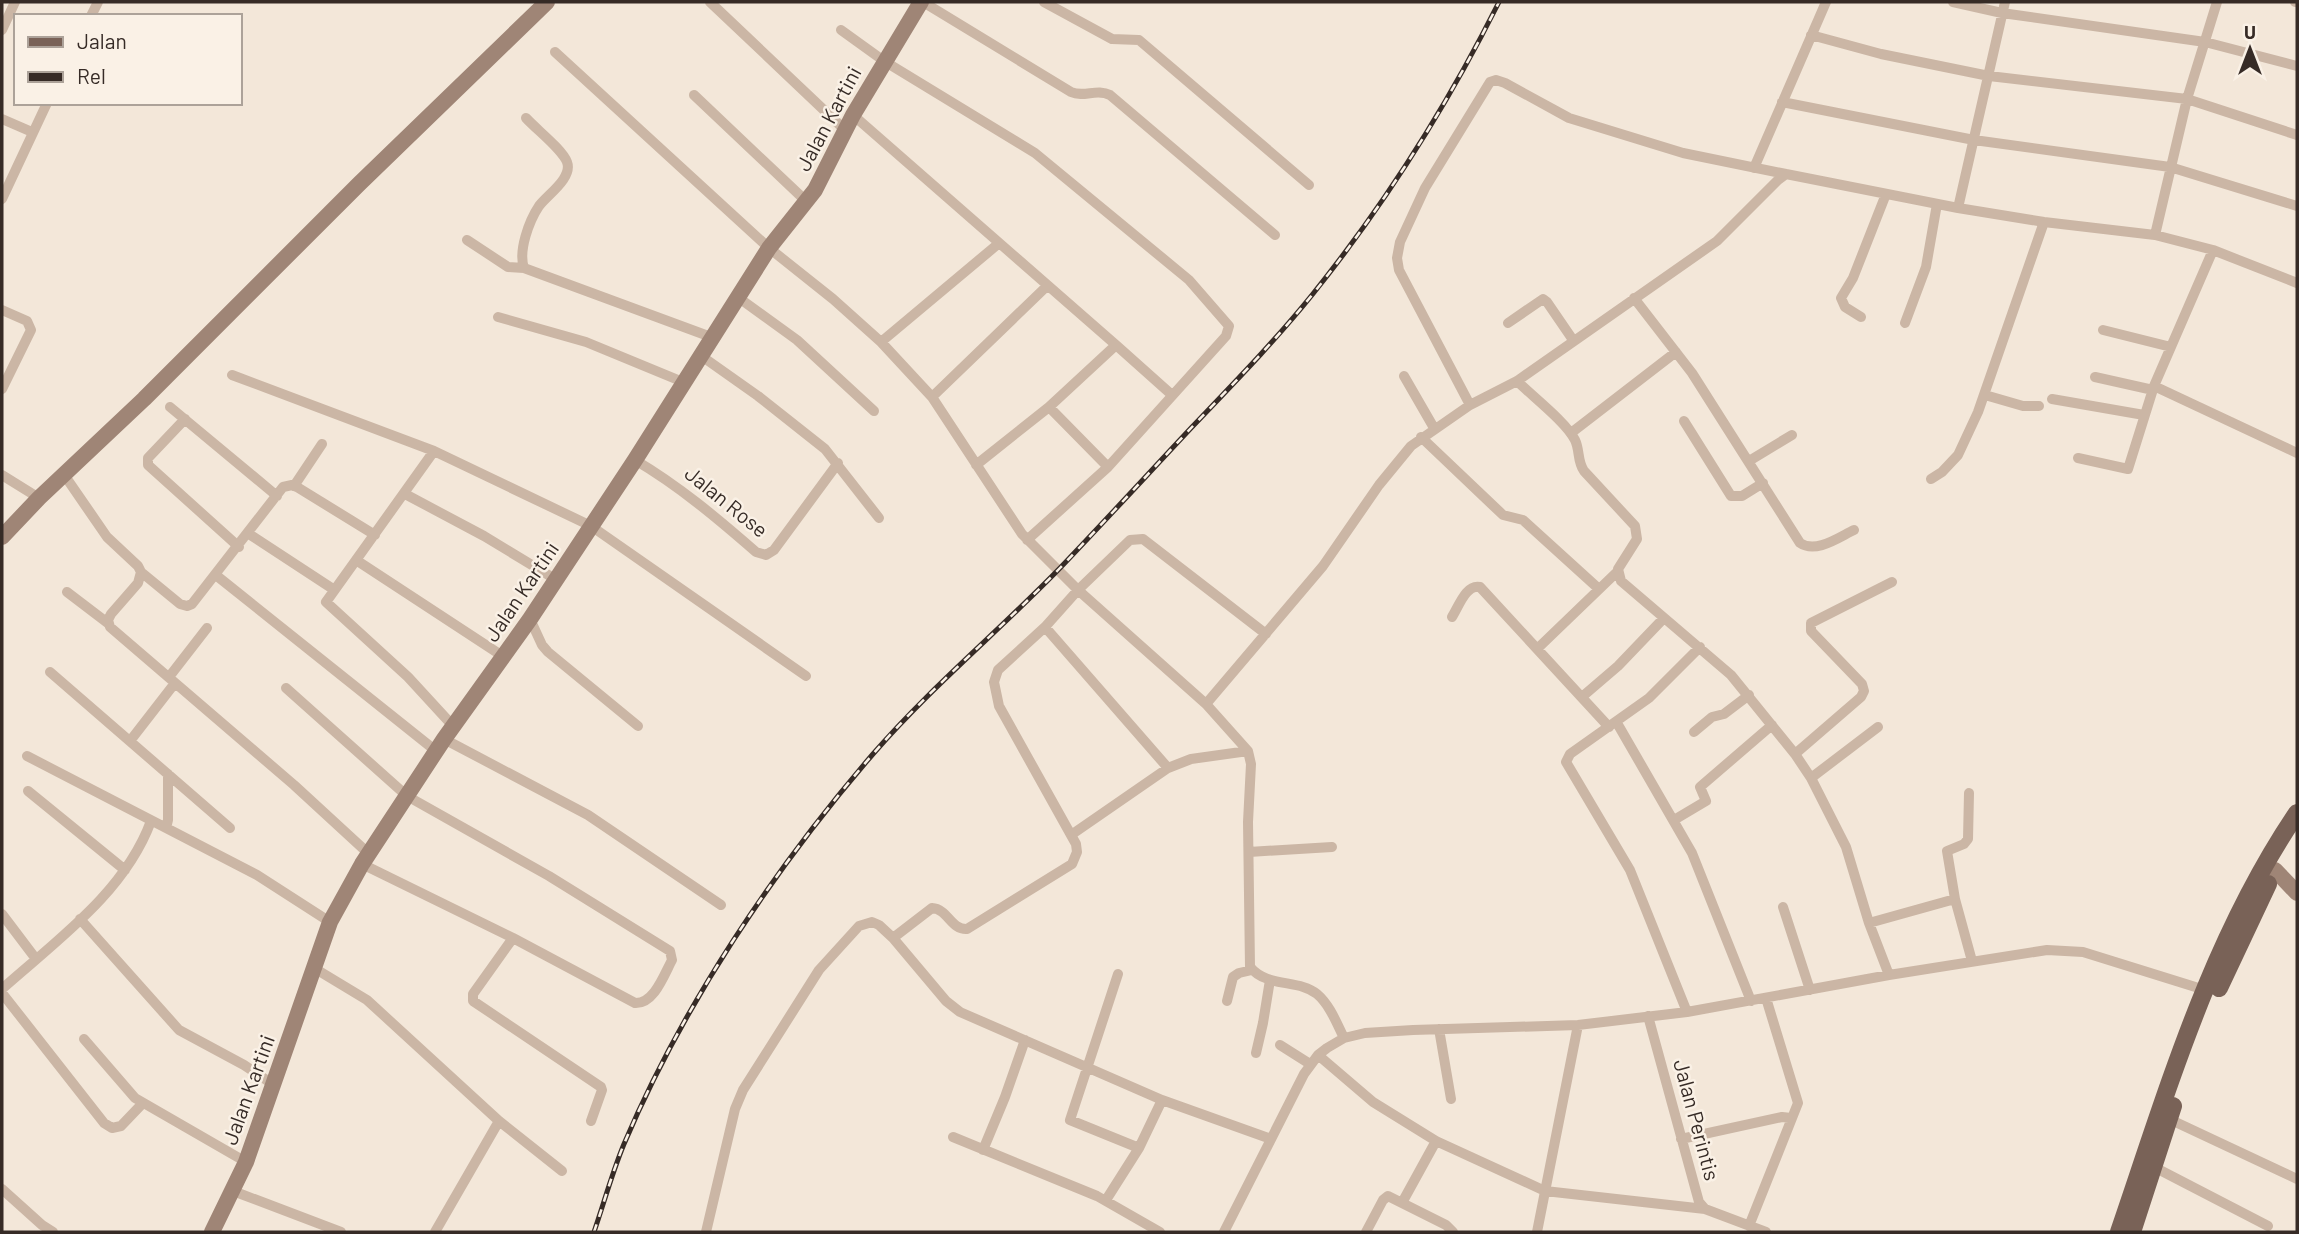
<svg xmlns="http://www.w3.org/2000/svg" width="2299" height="1234" viewBox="0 0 2299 1234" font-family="Barlow,sans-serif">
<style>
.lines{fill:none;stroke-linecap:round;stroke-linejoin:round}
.street{stroke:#cbb6a5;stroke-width:10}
.secondary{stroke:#9f8576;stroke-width:16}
.primary{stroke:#796257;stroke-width:18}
.rail-casing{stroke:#362b26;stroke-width:5}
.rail{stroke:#faf1e6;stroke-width:2.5;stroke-dasharray:8;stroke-linecap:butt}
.labels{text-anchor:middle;stroke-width:5;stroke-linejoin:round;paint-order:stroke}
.street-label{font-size:21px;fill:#362b26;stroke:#faf1e6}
</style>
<rect width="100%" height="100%" fill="#f3e7d9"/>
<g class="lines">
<!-- street -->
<path class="street" d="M710,2L845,130
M923,2L1071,92C1084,98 1097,88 1110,95L1275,235
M1044,2L1112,39L1139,40L1309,185
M1953,2L2002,13L2205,42L2297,66
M2295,2H2297
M91,16L98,2
M2,30L15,2
M841,30L884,61L1035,153L1189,280L1229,326L1226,336L1108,467L1027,540
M1811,35L1881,54L1989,76L2187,99L2297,135
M555,52L769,248L833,299L881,342L932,397L1022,534L1078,590L1206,704L1248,751L1251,764L1248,822L1250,967C1267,988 1299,979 1317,994C1330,1005 1337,1024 1344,1038
M694,95L807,202
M1782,102L1974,140L2170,167L2297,206
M853,115L1116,345L1049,407L976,465
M526,118C537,130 562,149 567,162C573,178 547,195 539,206C529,221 518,251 524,268L711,337
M2,119L32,132
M1754,168L1826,2
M2,199L47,103
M1958,208L2005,2
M2155,235L2187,99L2217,2
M467,240L508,267L524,268
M739,298L797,340L874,411
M1634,298L1692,373L1800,543C1816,554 1839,537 1854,530
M2,310L27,321L31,330L2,389
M498,317L586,342L683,382
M1861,317L1845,307L1841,298L1853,278L1886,194
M1508,323L1543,299L1547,302L1573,340
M1905,323L1926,267L1937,204
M2103,330L2171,347
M881,342L998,244
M1116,345L1172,395
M700,355L758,396L825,449L879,518
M232,375L434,451L591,526L806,676
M1404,376L1434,428
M2095,377L2153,390
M1517,381C1532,396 1566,422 1575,440C1580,450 1577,461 1584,471L1635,526L1637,539L1618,569L1621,581L1731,675L1795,754L1811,778L1846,847L1869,923L1889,975
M2154,386L2297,453
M1985,395L2023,406H2039
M932,397L1047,286
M2052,399L2144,415
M1470,405L1399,270L1397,258L1400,242L1425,188L1490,82L1496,80L1505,83L1569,118L1683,153L1786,174
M170,407L277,496
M1049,407L1108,467
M185,419L148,458V465L239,547
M1684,421L1731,496H1742L1763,483
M1571,433L1676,352
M1421,437L1503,515L1523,520L1599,589
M434,451L326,602L408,677L453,726
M2078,458L2128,469L2154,386L2213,250
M635,460C679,486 717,518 756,552L766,555L774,550L838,463
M1749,461L1792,435
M2,475L39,498
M65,476L107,537L138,566L141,572L138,583L111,614L108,620L110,627L294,785L369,854
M1931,479L1942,472L1958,455L1978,412L2044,222
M294,486L322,444
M405,494L484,536L555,579
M249,534L333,589
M356,560L504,657
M141,572L180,604L187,606L192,604L283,487L292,485L297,487L375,535
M217,576L436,751
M67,592L109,624
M1452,617C1459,606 1466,584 1480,587L1609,727
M530,619L542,645L548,652L638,726
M1045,627L1168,768
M1537,649L1617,572
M50,672L230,828
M169,677L207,628
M286,688L407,796L549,876L670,951L672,960C664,975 654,1004 635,1003L513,938L362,864
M1583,696L1618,666L1663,619
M1206,704L1323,566L1379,485L1411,446L1470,405L1517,381L1717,241L1778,180L1786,174L1958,208L2044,222L2155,235L2213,250L2297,283
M1617,723L1692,853L1751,1001
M1694,732L1712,717L1724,714L1749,695
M444,739L588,815L721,905
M130,741L175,683
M1795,754L1861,697L1864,691L1862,684L1811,631V623L1892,582
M27,756L257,875L330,922
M1811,778L1878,727
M28,791L125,870
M1969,793L1968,839L1964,844L1947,851L1955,899L1972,961
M1674,820L1706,801L1700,787L1772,725
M166,828L168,820V774
M1071,835L1168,768L1191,759L1248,751
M1249,852L1332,847
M1783,907L1810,990
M2,914L36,959
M80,919L179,1030L244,1065L274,1085
M1869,923L1955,899
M513,938L473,994V1001L601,1087L602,1090L591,1121
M893,938L932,908C948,909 951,930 967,929L1072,864L1077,852L1076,844L999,706L994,682L998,670L1045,627L1078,590L1130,540L1143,539L1266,634
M314,968L367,1000L499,1121L562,1171
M1118,974L1070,1120L1139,1148
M2,989C57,940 125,892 151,821
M2,993L104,1123L112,1128L121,1126L142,1104
M1227,1001L1233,977L1239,973L1252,970
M1687,1012L1630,870L1566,762L1570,754L1649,698L1700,647
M1648,1016L1699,1202L1705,1209L1766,1232
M1439,1029L1451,1099
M84,1039L135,1098L246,1162
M1280,1045L1310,1064
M1256,1053L1263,1023L1270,980
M1318,1055L1373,1102L1436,1141L1545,1191L1705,1209
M2169,1119L2297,1179
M953,1137L1097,1196L1160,1232
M1681,1139L1782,1117L1791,1118
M983,1150L1005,1097L1025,1040
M2154,1167L2268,1226
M2,1189L42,1225L53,1232
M233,1191L341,1232
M1106,1200L1139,1148L1162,1100
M1403,1201L1436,1141
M1749,1226L1798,1103L1766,998
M435,1232L499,1121
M706,1232L735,1109L743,1090L819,970L859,926L872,922L879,925L893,938L946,1001L960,1012L1162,1100L1271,1139
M1224,1232L1304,1074L1318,1055L1327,1048L1344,1038L1365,1033L1413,1030L1578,1025L1687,1012L1889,975L2047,950L2083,952L2205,990
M1366,1232L1383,1200L1388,1196L1446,1225L1453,1232
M1537,1232L1578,1025"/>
<!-- secondary -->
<path class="secondary" d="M2,537L39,498L144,399L359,184L547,2
M2275,870L2297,893
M212,1232L246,1162L330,922L362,864L444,739L530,619L635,460L769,248L815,190L853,115L921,2"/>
<!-- primary -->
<path class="primary" d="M2219,988L2268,884
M2119,1232C2168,1089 2211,940 2297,813
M2132,1232L2173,1106"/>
<defs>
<path id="rail" d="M594,1232C604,1203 612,1173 624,1144C683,1005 774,869 873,754C931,687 999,631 1060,568C1104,522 1148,474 1192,427C1233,384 1275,341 1312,295C1385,204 1447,106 1499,2"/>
</defs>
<!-- rail casing -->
<use href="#rail" class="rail-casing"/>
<!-- rail -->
<use href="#rail" class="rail"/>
</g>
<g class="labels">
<!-- street labels -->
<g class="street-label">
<text transform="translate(829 119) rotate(-62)" y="7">Jalan Kartini</text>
<text transform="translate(726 502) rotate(39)" y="7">Jalan Rose</text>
<text transform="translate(522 592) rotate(-56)" y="7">Jalan Kartini</text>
<text transform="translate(249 1090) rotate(-70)" y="7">Jalan Kartini</text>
<text transform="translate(1696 1120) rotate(75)" y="7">Jalan Perintis</text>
</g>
</g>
<!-- border -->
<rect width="2299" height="1234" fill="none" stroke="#362b26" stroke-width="7"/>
<!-- legend -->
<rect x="14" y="14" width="228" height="91" fill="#faf1e6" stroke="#aca299" stroke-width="2"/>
<rect x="28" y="37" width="35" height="10" fill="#796257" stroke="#aca299" stroke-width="2"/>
<text x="77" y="49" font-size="21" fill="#362b26">Jalan</text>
<rect x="28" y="72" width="35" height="10" fill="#362b26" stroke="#aca299" stroke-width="2"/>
<text x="77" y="84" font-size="21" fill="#362b26">Rel</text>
<!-- north arrow -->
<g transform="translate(2250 49)" stroke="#faf1e6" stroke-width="5" paint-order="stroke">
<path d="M0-5L12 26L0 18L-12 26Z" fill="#362b26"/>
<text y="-10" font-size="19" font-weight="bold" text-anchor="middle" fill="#362b26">U</text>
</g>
</svg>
